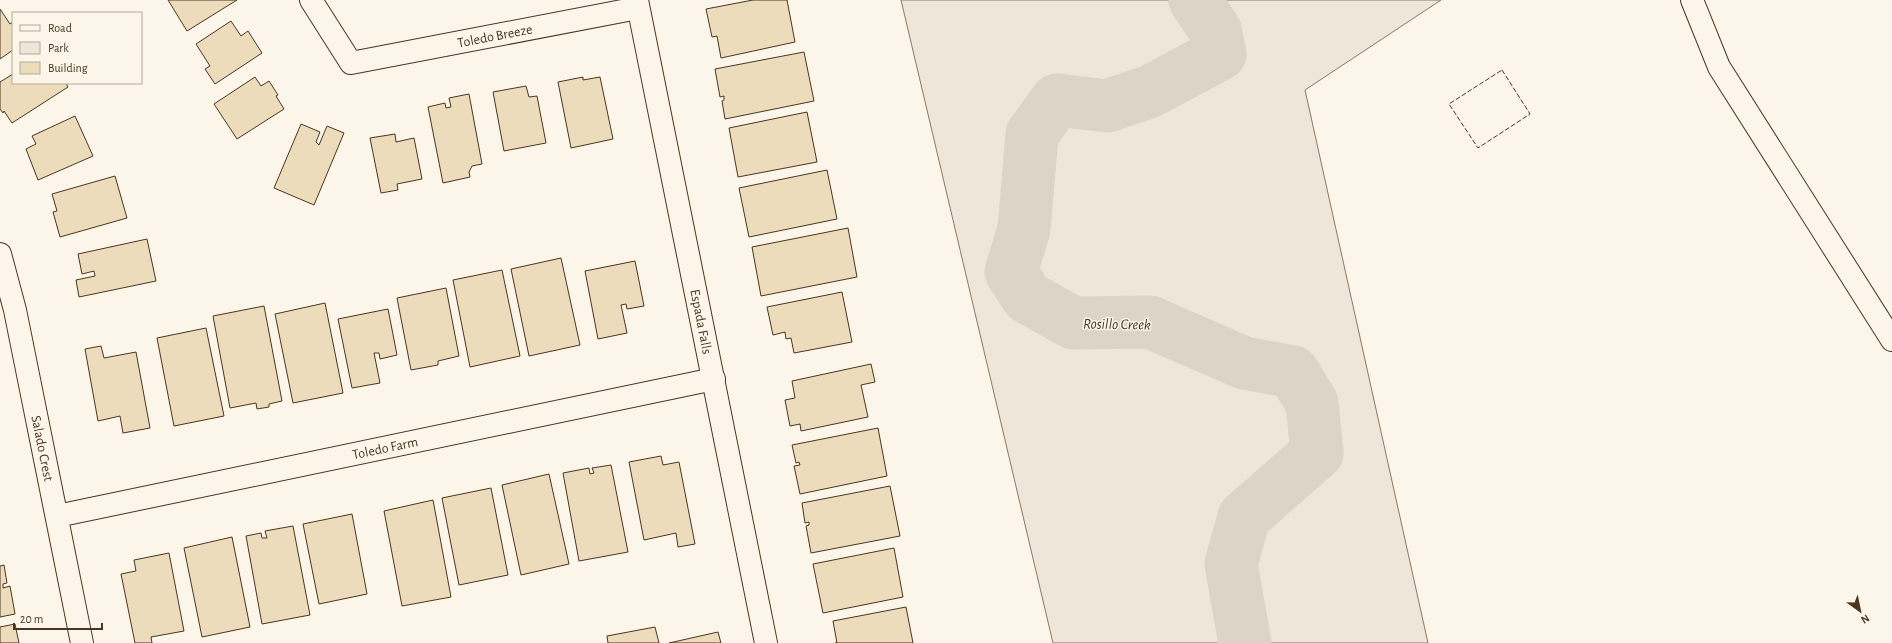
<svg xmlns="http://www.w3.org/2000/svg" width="1892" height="643" viewBox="0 0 1892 643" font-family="'Alegreya Sans',sans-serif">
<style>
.green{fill:#ede6d9;stroke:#887966}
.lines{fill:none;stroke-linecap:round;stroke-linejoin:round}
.river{stroke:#dcd4c6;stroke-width:53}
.building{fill:#ecdcbc;stroke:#4a3520}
.minor-casing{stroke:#4a3520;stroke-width:24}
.minor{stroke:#fbf6e9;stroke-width:22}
.fence{stroke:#4a3520;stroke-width:1;stroke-dasharray:5 2;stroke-linecap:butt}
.labels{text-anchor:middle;stroke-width:3;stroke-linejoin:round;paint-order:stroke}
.street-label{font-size:14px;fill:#4a3520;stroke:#fbf6e9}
.water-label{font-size:15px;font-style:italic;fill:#4a3520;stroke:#fbf6e9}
</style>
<rect width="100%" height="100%" fill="#fbf6e9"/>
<!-- green -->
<path class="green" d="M901,0H1441L1305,90L1428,643H1053Z"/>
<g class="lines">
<!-- river -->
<path class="river" d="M1195,0L1215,30L1220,54L1149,92L1107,106L1057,100L1032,134L1024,229L1011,272L1027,297L1073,323L1150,322L1244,363L1293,372L1312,403L1317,453L1244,517L1231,564L1245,643"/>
</g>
<!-- building -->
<path class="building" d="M168,0H237L187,31Z
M753,0H787L795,42L721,58L717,36L712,37L706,9Z
M0,9L10,24L13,22V50L0,59Z
M231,21L241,36L248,31L262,53L215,84L205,69L210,66L196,44Z
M804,52L814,101L725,119L722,101L724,100V96L720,97L715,69Z
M13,74V83H66L68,87L12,123L4,111L3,113L0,109V82Z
M255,77L261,86L269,81L278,95L276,96L284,109L237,139L214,104Z
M583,77V80L600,77L613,139L571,148L558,82Z
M526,86L529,97L537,96L546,143L504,151L493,92Z
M469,94L482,164L472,166L469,172L470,177L443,183L428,107L445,103L446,108L451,107L449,98Z
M807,112L817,162L738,177L729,128Z
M75,116L93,156L38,180L26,149L36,144L32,136Z
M301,124L320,132L316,142L319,145L327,126L344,133L314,205L274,188Z
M395,134L396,142L414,138L422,179L397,184L398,190L381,193L370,138Z
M827,170L837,219L749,237L739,188Z
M115,176L127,218L60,237L53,212L57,211L52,194Z
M848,228L857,277L761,296L752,247Z
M147,239L156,281L79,297L76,280L95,276L94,271L82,274L78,254Z
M561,258L580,345L529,356L511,269Z
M635,261L644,306L627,309L626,304L621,305L627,333L598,339L585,271Z
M502,270L520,356L470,367L453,280Z
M446,288L459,356L438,361V365L411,370L397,298Z
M842,292L852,342L794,353L791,338L786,339L785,332L773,335L767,307Z
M325,303L343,393L293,403L275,314Z
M264,306L282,401L269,404V407L257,409L256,403L230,408L213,316Z
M388,309L397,355L380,359L379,353H374L380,383L352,388L338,319Z
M206,328L224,416L174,426L157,338Z
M101,346L104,358L136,352L150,428L123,433L120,416L98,421L85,349Z
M871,364L875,382L861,385L868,417L801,431L800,424L790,426L785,400L795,398L792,381Z
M878,428L887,476L800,494L794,466L800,465L799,462L796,463L792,445Z
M661,456L663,465L679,462L695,544L678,547L676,533L644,540L629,462Z
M611,465L628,552L579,561L563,473L589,468L590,474L594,473L592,468Z
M549,474L569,564L521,575L502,485Z
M890,486L900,536L811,553L806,526L809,525V522L805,523L802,503Z
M491,488L508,575L459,585L442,498Z
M433,500L451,597L402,606L384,511Z
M352,514L367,594L319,604L303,524Z
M293,526L310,615L262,624L246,536L261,533L262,538H267L265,531Z
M232,537L250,627L202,637L184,548Z
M894,548L903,597L823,613L813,564Z
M169,553L184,631L151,637L152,643H135L121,574L136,571L134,560Z
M4,565L7,583L3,584V588L10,586L15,614L0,617V566Z
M906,607L913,643H835H837L833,621Z
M15,624L19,643H0V627Z
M655,627L659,643H608L607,636Z
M718,632L721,643H669Z"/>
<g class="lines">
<defs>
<g id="minor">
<path id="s1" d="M311,0L351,63L638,8"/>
<path id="s2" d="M637,0L766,643"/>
<path d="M1692,0L1719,67L1892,340"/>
<path id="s3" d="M0,254L15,310L82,643"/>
<path id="s4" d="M57,516L714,379"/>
</g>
</defs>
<!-- minor casing -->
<use href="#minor" class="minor-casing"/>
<!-- minor -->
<use href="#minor" class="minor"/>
<!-- fence -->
<path class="fence" d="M1502,70L1530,114L1478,148L1449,104Z"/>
</g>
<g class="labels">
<!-- street labels -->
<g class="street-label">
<text dy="5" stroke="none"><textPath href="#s1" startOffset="221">Toledo Breeze</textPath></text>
<text dy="5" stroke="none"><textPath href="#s2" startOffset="328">Espada Falls</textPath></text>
<text dy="5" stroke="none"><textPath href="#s3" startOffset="199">Salado Crest</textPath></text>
<text dy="5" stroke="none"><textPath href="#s4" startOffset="335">Toledo Farm</textPath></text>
</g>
<!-- water labels -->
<g class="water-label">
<text transform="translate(1117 324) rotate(1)" y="5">Rosillo Creek</text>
</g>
</g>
<!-- legend -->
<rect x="12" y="12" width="130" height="72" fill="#fbf6e9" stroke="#b4a999"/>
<rect x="20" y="25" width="20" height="6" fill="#fbf6e9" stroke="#b4a999"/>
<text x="48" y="32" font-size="12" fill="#4a3520">Road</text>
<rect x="20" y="42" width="20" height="12" fill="#ede6d9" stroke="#b4a999"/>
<text x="48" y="52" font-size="12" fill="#4a3520">Park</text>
<rect x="20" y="62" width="20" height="12" fill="#ecdcbc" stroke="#b4a999"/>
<text x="48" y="72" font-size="12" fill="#4a3520">Building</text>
<!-- north arrow -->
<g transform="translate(1860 611) rotate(147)" stroke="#fbf6e9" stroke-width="3" paint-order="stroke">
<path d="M0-3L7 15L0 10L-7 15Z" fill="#4a3520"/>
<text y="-6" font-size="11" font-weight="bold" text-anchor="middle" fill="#4a3520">N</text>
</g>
<!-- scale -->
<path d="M14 623v6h88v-6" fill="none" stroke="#4a3520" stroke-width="2"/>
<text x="20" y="623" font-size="12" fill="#4a3520" stroke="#fbf6e9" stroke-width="3" paint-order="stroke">20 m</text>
</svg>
